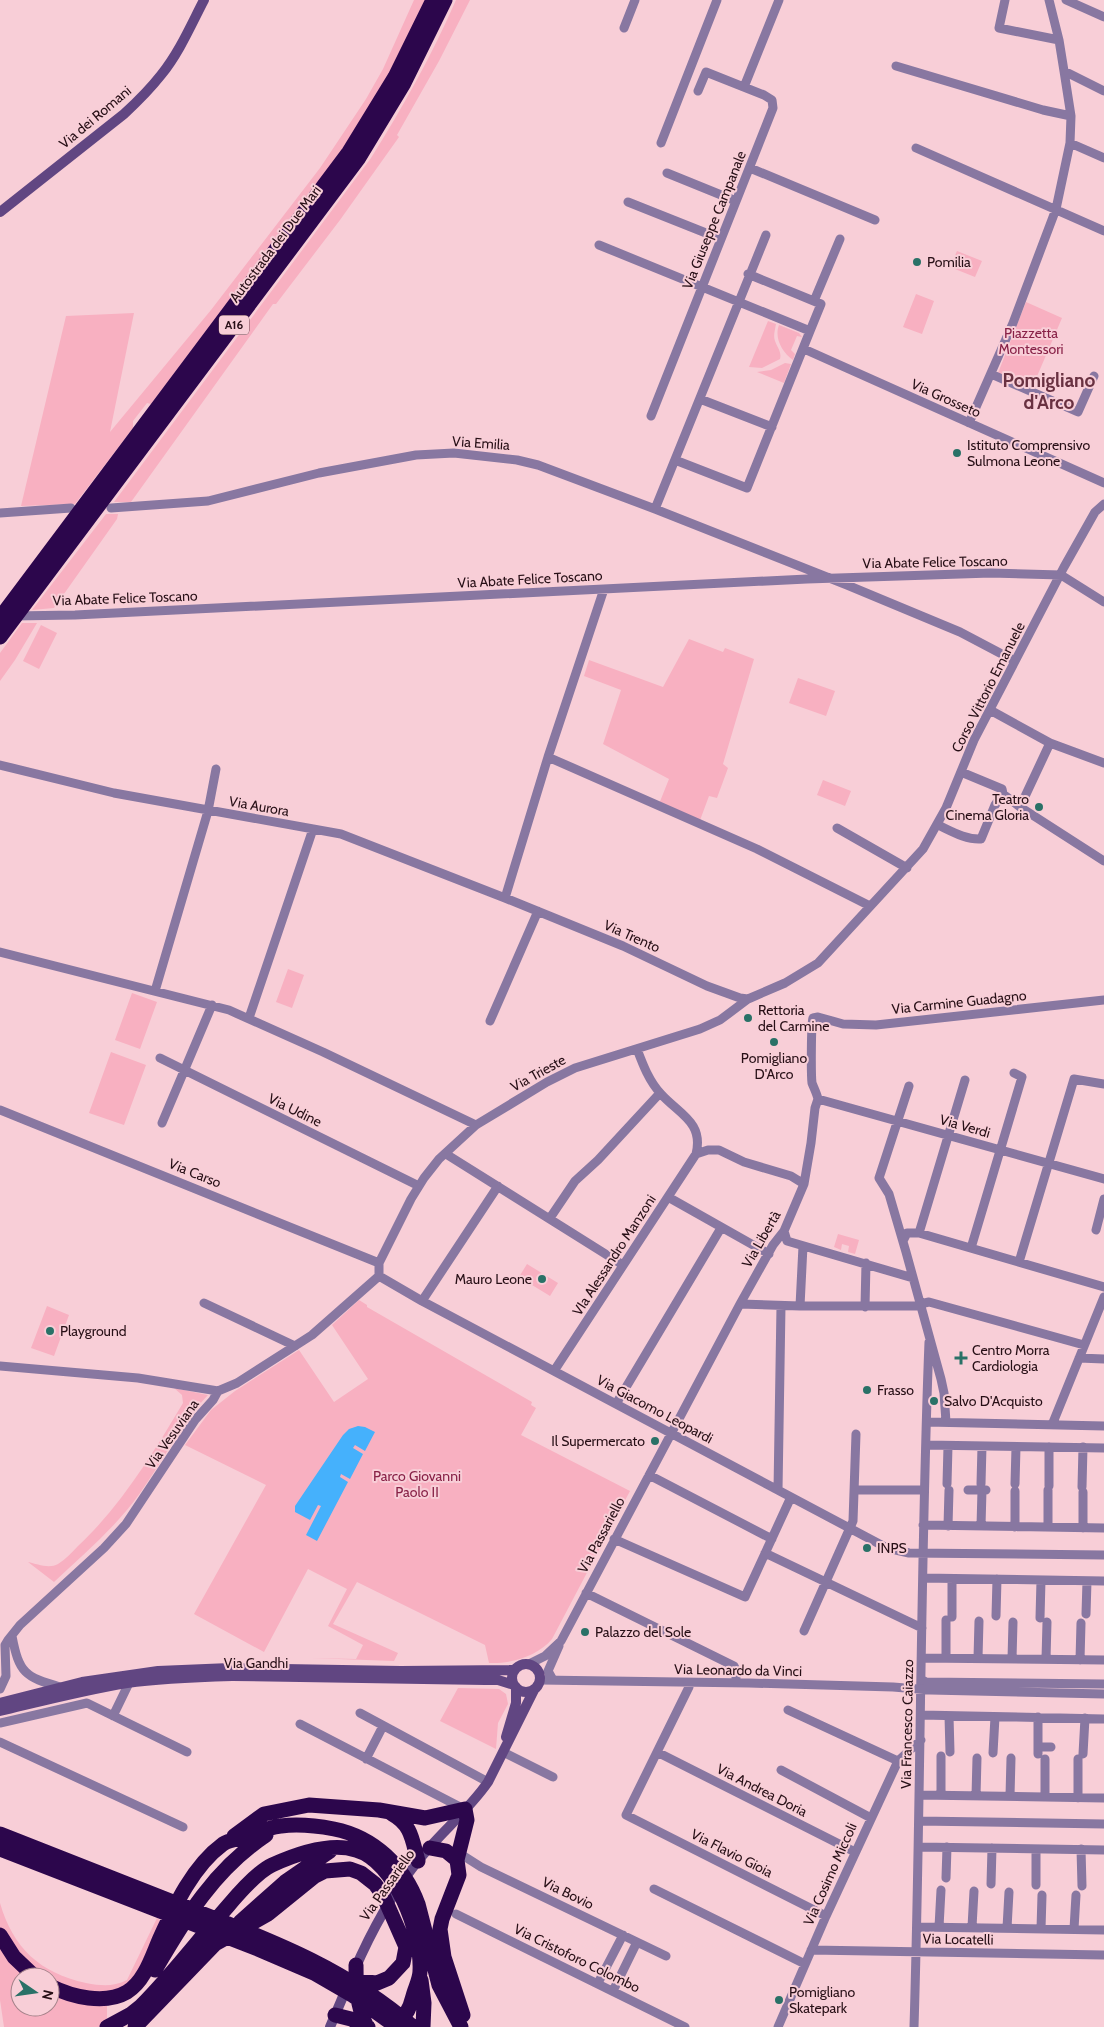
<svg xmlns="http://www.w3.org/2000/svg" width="1104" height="2027" viewBox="0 0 1104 2027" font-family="Cabin,sans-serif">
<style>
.green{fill:#f8b0c1}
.water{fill:#45b1fc}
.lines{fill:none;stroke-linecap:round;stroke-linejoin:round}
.street{stroke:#8877a1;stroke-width:9}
.secondary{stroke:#614682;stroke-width:10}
.highway{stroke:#2c064c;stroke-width:15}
.poi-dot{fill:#2a7167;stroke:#f8ced7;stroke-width:2}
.labels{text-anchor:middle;stroke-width:4;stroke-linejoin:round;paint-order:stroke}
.shield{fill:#f8ced7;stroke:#664850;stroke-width:1}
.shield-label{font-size:12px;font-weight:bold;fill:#270f16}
.street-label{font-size:14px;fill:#270f16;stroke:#f8ced7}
.poi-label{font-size:14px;fill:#270f16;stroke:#f8ced7;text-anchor:start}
.park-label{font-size:14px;fill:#882147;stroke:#f8ced7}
.district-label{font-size:19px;font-weight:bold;fill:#693141;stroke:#f8ced7}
</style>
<rect width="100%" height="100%" fill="#f8ced7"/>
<!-- green -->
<path class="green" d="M414,0H426L378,95L354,134L151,404L147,403L133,421V428L75,504L21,506L66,316L134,313L110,432L211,310L320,168L366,99L383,69Z
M456,0H470L439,61L397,135L399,137L340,220L276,304H273L131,502H114L371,158C403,107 432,55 456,0Z
M957,251L982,261L975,277L950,267Z
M916,294L934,301L922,334L903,327Z
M1026,302L1062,318L1032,388L998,373Z
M768,321L776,324C775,330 773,336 775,341C777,347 782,352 780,359L762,368L749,367Z
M779,325L799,333L802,337L797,336L791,350L795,354L793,360C782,352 774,338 779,325Z
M785,363L791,364L784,383L757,372L771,370Z
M106,514H118L117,519L54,608L32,610Z
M22,623H37L15,660L0,681V653Z
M41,625L57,633L39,669L23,661Z
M689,639L723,652L725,648L754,659L723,764L728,768L717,798L709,796L699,823L659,804L669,779L603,744L621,690L584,676L589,660L663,687Z
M798,678L835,691L826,716L789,703Z
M823,780L851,791L845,806L817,795Z
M288,969L304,975L292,1008L276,1002Z
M132,993L157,1002L140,1049L115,1040Z
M111,1052L146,1065L124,1125L89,1113Z
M838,1234L859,1240L855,1254L848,1252L849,1246L842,1244L841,1250L834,1247Z
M527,1264L558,1283L550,1296L519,1277Z
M359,1300L367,1305V1307L532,1402L531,1405L536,1408L521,1435L630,1491L552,1639C538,1656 511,1664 489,1663L485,1645L357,1582L333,1624L398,1653L394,1661L311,1658L356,1659L363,1645L328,1626L347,1589L308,1569L264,1652L194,1614L266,1485L185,1445L211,1410L235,1391L299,1350L334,1402L368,1379L332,1325Z
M47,1306L69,1315L54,1356L31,1348Z
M174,1388L208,1395C179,1426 164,1460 140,1493C116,1527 84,1554 54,1582L28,1562C37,1564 49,1569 58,1564C66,1559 72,1552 78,1546C120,1507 154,1452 183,1403L182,1395Z
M458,1688L499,1689L506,1694L508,1704L498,1723L496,1749L440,1721Z
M0,1903C13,1948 40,1973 86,1983C102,1986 113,1987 127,1980L157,1918L160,1920L139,1977L112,1995L50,1984V1977H39L11,1947L0,1927Z
M0,1942L29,1977H20V2007H50V1991L107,2004V2023L99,2027H4L0,2000Z"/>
<!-- water -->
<path class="water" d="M358,1426L365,1427L375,1432L365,1451L355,1445L353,1448L363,1454L350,1479L341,1474L340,1477L348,1482L317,1541L306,1535L321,1506L318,1505L310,1520L295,1512V1506L343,1435L349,1429Z"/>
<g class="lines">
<!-- street -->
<path class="street" d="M1005,0L999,28L1059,40
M1066,0L1104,17
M624,28L635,0
M896,66L1043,110L1071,116
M1064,71L1104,91
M744,87L779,0
M661,143L717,0
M1070,143L1104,158
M916,148L1104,231
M750,168L875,220
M667,173L736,201
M628,202L721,239
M599,245L810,331L747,488L675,460
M748,274L821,304L810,331
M814,301L840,239
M804,349L1104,483
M991,374L1078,412L1094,376
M700,399L772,427
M651,416L773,108L772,100L764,95L706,72L698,91
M969,423L1013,323L1056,209L1070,143L1071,116L1064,71L1059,40L1049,0
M111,508L208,501L319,473L416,455L454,453L517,460L538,465L655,509L847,585L960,632L1015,661
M655,509L766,235
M0,513L71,508
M13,616L75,615L807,579L991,573L1061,575L1104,602
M990,710L1050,743L1104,763
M548,757L757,849L870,906
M0,765L114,793L341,834L505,898L623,946L707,986L740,998L748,999
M961,772L1002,789L1003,794L1020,807L1104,861
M1020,807L1050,743
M938,825C951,831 966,840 981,839L995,805L1003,794
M837,828L907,868
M505,898L548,757L604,589
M0,952L229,1010L323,1052L476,1125
M155,991L208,811L216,769
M249,1018L313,829
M490,1021L538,911
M160,1058L419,1186
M909,1086L879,1178L889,1194L906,1252L941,1379L944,1393L946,1422
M818,1099L1104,1179
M0,1110L379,1263
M162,1123L212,1005
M446,1154L623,1265
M696,1154L708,1150H719L744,1162L791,1176L804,1184
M668,1197L769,1254
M550,1218L575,1181L598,1160L660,1093
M1096,1230L1104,1199
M784,1231L787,1241L913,1278
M919,1233L965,1080
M903,1241L907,1233H919L1104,1287
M971,1248L1022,1077L1014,1073
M1019,1262L1074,1079L1104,1084
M379,1276V1263L411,1199L424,1178L439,1159L476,1125L547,1082L575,1068L700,1029L720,1020L748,999L785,983L818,963L923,849L946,808L974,740L1064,567L1095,512L1104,504
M379,1276L422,1301L887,1548L909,1553L1104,1555
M422,1301L498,1186
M204,1303L295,1346
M740,1304L800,1306H921
M920,1304L929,1302L1084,1345
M800,1306L803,1246
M865,1307L866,1263
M1079,1358L1104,1359
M0,1366L138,1378L218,1391
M554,1371L696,1154C704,1122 679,1114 661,1094C649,1081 643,1065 637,1049
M616,1404L721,1228
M927,1422L1104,1426
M1052,1425L1104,1297
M926,1445L1104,1448
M649,1475L772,1539
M947,1484L948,1446
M981,1484L982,1446
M1015,1484L1016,1447
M1049,1486V1447
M1082,1487L1083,1447
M778,1490L781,1306
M855,1490H924
M968,1490H986
M1015,1491V1527
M923,1525L1104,1528
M948,1526L949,1490
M981,1526L982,1490
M1048,1527V1490
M1083,1528V1492
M614,1539L745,1597L791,1497
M765,1553L922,1628
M923,1578L1104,1581
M586,1593L734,1666L736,1670V1683
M1086,1614L1087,1581
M996,1616L997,1579
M952,1617V1579
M1040,1618L1041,1580
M946,1620V1658
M804,1631L853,1521L856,1434
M12,1636C19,1673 25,1677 60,1687
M922,1658L1104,1660
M978,1658L979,1621
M1012,1659L1013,1622
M1046,1659L1047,1622
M1080,1660L1081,1623
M529,1664L545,1656L561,1641L740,1304L773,1245L784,1231L804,1184L811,1143L815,1108L818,1099C817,1094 814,1088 812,1083C811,1075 811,1024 813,1018L818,1017L843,1024L876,1025L1104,1000
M921,1679L926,1682L1104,1684
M540,1680L749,1683L893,1687L930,1690L1104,1694
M553,1680L548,1671L559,1646
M689,1683V1687L626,1815L826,1916
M0,1689L6,1676L5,1645L8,1640L20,1625L104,1548L126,1524L195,1420L213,1400L218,1391L237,1383L312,1335L379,1276
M788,1710L898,1761
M360,1713L488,1782
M921,1715L1104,1719
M113,1716L129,1683
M949,1716L950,1752
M0,1723L87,1703L187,1752
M300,1724L464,1809
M0,1742L183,1827
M1038,1747H1051
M503,1752L553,1777
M657,1752L855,1852
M993,1753L995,1717
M1038,1754V1717
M1083,1754L1085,1718
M366,1759L383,1726
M781,1770L871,1818
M920,1795L1104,1798
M941,1795V1756
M976,1796L977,1758
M1010,1796L1011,1758
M1045,1797V1759
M1078,1798V1759
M919,1821L1104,1824
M919,1847L1104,1850
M1036,1849V1885
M1081,1849L1082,1886
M459,1853L481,1867L666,1956
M946,1878L947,1847
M991,1884L992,1848
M654,1889L805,1964
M456,1914L685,2027
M917,1927L1104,1930
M939,1927L941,1890
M972,1927L974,1891
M1007,1928L1009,1892
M1041,1929L1042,1895
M1074,1929L1076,1895
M811,1950L1104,1955
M598,1983L623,1935
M613,1991L637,1942
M778,2027L826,1916L898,1761L921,1740
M914,2027C921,1799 920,1570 929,1342"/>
<!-- secondary -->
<path class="secondary" d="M0,212L124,114C137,102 150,89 161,75C179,53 191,25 204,0
M512 1678a14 14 0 1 1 28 0a14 14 0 1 1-28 0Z
M0,1703L82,1682L158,1671L230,1668L401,1671L514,1670
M0,1711C42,1701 84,1690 127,1683C162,1678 198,1677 233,1676L485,1680H498L514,1685
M506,1737L516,1703V1687
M354,1971C371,1932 391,1895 417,1862C439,1834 468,1811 488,1782L534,1690
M330,2027L347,1987"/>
<!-- highway -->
<path class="highway" d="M0,618L349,152L395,77L433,0
M0,637L358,159L404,83L445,0
M392,1814C412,1825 412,1840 418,1861
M0,1834C61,1858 122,1882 183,1906C267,1939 344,1967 413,2027
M234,1836L264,1814L309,1805L379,1810L425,1818L465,1809L467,1820L457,1860L459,1875L442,1919L440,1929L444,1957L463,2015
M430,1848L446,1851L457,1860
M0,1849L258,1949L314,1973L352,1995L397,2027
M240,1922L285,1882L330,1851
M0,1935L14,1957L35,1977
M356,1965C356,1987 357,2007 367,2027
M155,1970C186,1917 214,1870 266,1835
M421,1980L424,2003L423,2027
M50,1986C72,1997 105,2005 127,1992C145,1981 152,1956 160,1938C175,1905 193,1866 223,1844C229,1840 238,1839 245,1837C256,1833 269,1827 281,1826C297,1824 318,1826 334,1829C374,1837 404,1866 418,1904L439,1985L461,2027
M335,2015L351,2019L368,2027
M107,2027L131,2014L141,2006C172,1975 199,1939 228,1906C239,1893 257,1872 272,1865C296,1854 330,1842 356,1850C395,1861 422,1933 420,1971C420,1979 415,1988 413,1996C410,2009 404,2020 393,2027
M135,2027L215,1944L268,1914L315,1876L325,1871L350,1869L361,1873L375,1884L383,1895L406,1947L403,1963L389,1978L377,1983L355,1981"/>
</g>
<!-- markers -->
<g class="poi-dot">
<circle cx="917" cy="262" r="5"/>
<circle cx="957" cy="453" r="5"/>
<circle cx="1039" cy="807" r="5"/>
<circle cx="748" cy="1018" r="5"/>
<circle cx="774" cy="1042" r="5"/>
<circle cx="542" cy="1279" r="5"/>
<circle cx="50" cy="1331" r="5"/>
<path d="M958.5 1350.5h5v5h5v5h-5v5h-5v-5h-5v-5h5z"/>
<circle cx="867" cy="1390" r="5"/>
<circle cx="934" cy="1401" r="5"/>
<circle cx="655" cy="1441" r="5"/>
<circle cx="867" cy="1548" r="5"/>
<circle cx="585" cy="1632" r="5"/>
<circle cx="779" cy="2000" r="5"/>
</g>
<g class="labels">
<!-- shield labels -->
<rect class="shield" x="219" y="315.5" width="30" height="19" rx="4"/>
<g class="shield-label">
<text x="234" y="329">A16</text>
</g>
<!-- street labels -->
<g class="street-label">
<text transform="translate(95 117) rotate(-40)" y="5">Via dei Romani</text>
<text transform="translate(714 220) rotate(-68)" y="5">Via Giuseppe Campanale</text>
<text transform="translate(275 244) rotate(-53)" y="5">Autostrada dei Due Mari</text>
<text transform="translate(946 398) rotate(24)" y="5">Via Grosseto</text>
<text transform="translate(481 443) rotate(4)" y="5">Via Emilia</text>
<text transform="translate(935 562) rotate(-1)" y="5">Via Abate Felice Toscano</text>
<text transform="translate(530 579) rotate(-3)" y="5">Via Abate Felice Toscano</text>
<text transform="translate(125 598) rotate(-2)" y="5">Via Abate Felice Toscano</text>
<text transform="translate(988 687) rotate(-63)" y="5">Corso Vittorio Emanuele</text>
<text transform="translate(259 806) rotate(10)" y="5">Via Aurora</text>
<text transform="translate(632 936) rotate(24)" y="5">Via Trento</text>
<text transform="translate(959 1002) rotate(-6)" y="5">Via Carmine Guadagno</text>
<text transform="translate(538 1073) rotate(-29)" y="5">Via Trieste</text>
<text transform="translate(295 1110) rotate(26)" y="5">Via Udine</text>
<text transform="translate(965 1126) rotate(16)" y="5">Via Verdi</text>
<text transform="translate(195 1173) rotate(22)" y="5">Via Carso</text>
<text transform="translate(761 1239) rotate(-60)" y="5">Via Libertà</text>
<text transform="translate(614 1255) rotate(-57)" y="5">VIa Alessandro Manzoni</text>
<text transform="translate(655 1409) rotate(28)" y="5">Via Giacomo Leopardi</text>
<text transform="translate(172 1434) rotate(-55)" y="5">Via Vesuviana</text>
<text transform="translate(601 1535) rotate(-62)" y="5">Via Passariello</text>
<text x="256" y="1668">Via Gandhi</text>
<text transform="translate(738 1670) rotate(1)" y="5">Via Leonardo da Vinci</text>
<text transform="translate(907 1724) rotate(-89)" y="5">Via Francesco Caiazzo</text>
<text transform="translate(762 1790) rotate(27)" y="5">Via Andrea Doria</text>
<text transform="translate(732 1853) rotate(27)" y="5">Via Flavio Gioia</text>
<text transform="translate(830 1874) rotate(-66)" y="5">Via Cosimo Miccoli</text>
<text transform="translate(387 1885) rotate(-55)" y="5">Via Passariello</text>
<text transform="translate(568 1893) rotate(26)" y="5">Via Bovio</text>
<text transform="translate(958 1939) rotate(1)" y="5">Via Locatelli</text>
<text transform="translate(577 1958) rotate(26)" y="5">Via Cristoforo Colombo</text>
</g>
<!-- poi labels -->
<g class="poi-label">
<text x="927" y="267">Pomilia</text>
<text x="967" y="450">Istituto Comprensivo<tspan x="967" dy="16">Sulmona Leone</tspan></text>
<text x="1029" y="804" text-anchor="end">Teatro<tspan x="1029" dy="16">Cinema Gloria</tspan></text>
<text x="758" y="1015">Rettoria<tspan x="758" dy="16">del Carmine</tspan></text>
<text x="774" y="1063" text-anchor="middle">Pomigliano<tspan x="774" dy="16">D'Arco</tspan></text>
<text x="532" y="1284" text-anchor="end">Mauro Leone</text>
<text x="60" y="1336">Playground</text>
<text x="972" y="1355">Centro Morra<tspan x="972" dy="16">Cardiologia</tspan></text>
<text x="877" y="1395">Frasso</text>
<text x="944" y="1406">Salvo D'Acquisto</text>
<text x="645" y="1446" text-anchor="end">Il Supermercato</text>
<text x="877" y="1553">INPS</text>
<text x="595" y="1637">Palazzo del Sole</text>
<text x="789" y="1997">Pomigliano<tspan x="789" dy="16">Skatepark</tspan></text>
</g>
<!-- park labels -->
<g class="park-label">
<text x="1031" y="338">Piazzetta<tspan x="1031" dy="16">Montessori</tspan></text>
<text x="417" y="1481">Parco Giovanni<tspan x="417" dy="16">Paolo II</tspan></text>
</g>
<!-- district labels -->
<g class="district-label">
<text x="1049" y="387">Pomigliano<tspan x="1049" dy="22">d'Arco</tspan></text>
</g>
</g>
<!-- north arrow -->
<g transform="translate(35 1992) rotate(103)"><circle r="24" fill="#f8ced7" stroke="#a4828a"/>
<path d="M0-4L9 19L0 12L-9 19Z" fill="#2a7167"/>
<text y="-8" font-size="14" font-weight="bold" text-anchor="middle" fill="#270f16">N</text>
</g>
</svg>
